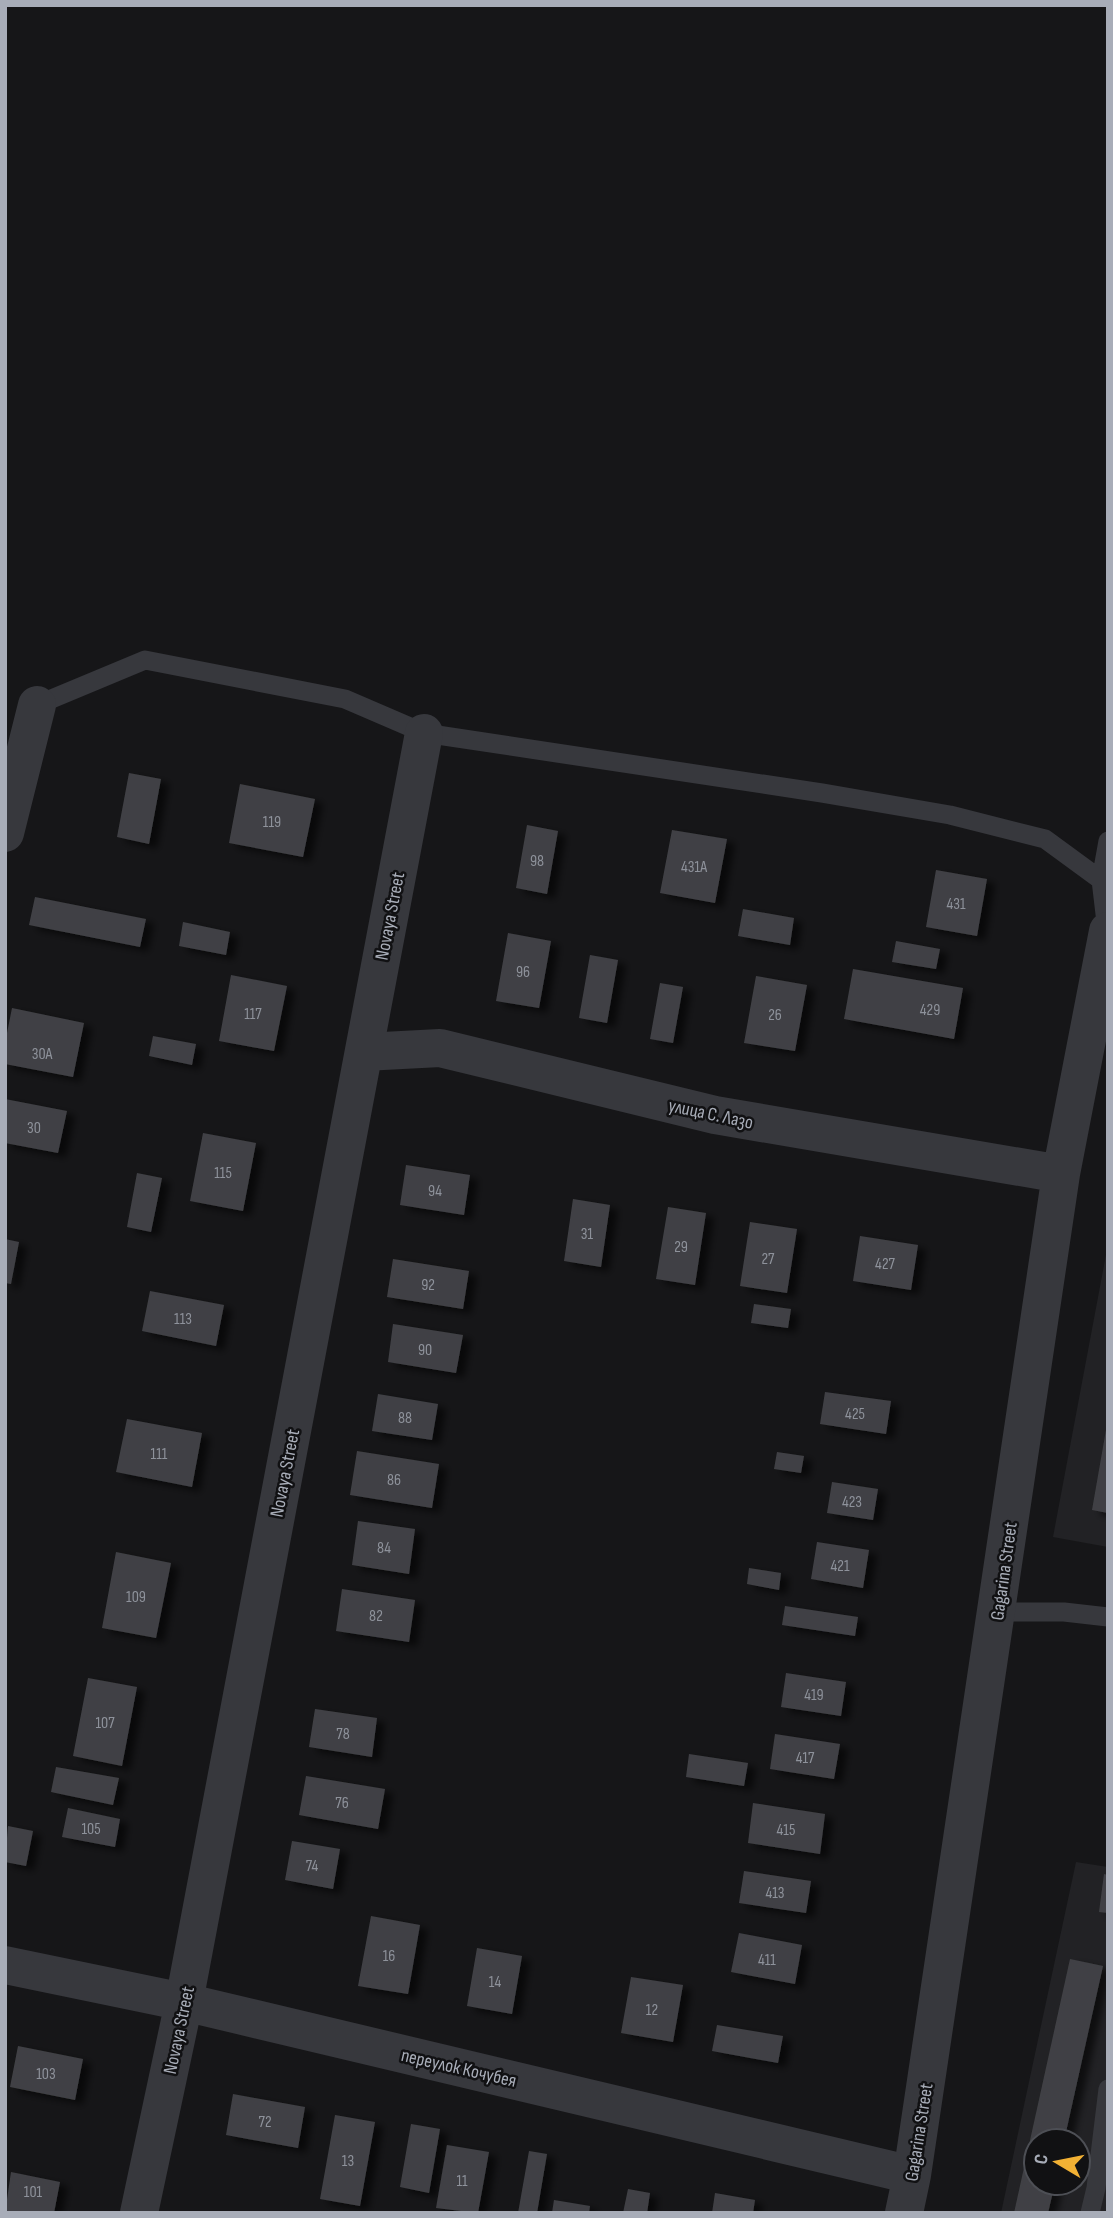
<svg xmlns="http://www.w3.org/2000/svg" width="1113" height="2218" viewBox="0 0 1113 2218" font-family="'Sofia Sans Condensed',sans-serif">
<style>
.built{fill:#222225;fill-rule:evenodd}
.building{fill:#404145;filter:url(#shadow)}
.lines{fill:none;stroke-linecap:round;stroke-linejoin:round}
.lane{stroke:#37383d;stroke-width:19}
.street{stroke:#37383d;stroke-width:38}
.labels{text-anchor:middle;stroke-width:5;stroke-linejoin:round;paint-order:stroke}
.number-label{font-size:16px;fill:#8e929b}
.street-label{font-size:19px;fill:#a8adb8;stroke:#111113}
</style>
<defs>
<filter id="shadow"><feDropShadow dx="8" dy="4.5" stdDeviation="3.5" flood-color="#0009"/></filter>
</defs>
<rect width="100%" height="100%" fill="#161618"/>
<!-- built -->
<path class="built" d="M1108,1244V1547L1053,1537Z
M1076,1862L1108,1867V2213H1001ZM1036,2141H1078V2183H1036Z"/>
<!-- building -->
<path class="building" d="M129,773L161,779L149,844L117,837Z
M240,784L315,799L303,857L229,843Z
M527,825L558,831L547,894L516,888Z
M672,830L727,839L715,903L660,893Z
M936,870L987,879L977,936L926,927Z
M35,897L146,919L140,947L29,925Z
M743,909L794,918L790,945L738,936Z
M183,922L230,932L226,955L179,946Z
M508,933L551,941L539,1008L496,1001Z
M896,941L940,949L936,969L892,962Z
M590,955L618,960L607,1023L579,1018Z
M853,969L963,988L954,1039L844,1019Z
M231,975L287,986L274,1051L219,1041Z
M756,976L807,985L795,1051L744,1043Z
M660,983L683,987L673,1043L650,1039Z
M12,1008L84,1023L73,1077L5,1064V1043Z
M153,1036L196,1044L192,1065L149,1056Z
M5,1099L67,1111L58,1153L5,1143Z
M203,1133L256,1143L243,1211L190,1201Z
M406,1165L470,1175L464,1215L400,1205Z
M137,1173L162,1178L151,1232L127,1227Z
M573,1199L610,1205L601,1267L564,1261Z
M668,1207L706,1213L695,1285L656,1279Z
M750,1222L797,1229L787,1293L740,1286Z
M860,1236L918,1245L911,1290L853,1281Z
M5,1239L19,1242L11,1284L5,1283Z
M393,1259L469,1271L463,1309L387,1297Z
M150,1291L224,1305L216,1346L142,1331Z
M754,1304L791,1309L788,1328L751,1323Z
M393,1324L463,1335L456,1373L388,1362Z
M825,1392L891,1401L886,1434L820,1424Z
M378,1394L438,1404L432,1440L372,1431Z
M127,1419L202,1433L192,1487L116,1472Z
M1106,1430H1108V1513L1092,1510Z
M357,1451L439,1464L432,1508L350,1495Z
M777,1452L804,1456L801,1473L774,1469Z
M832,1482L878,1489L873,1520L827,1513Z
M358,1521L415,1529L409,1574L352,1565Z
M817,1542L869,1550L863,1588L811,1579Z
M116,1552L171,1563L156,1638L102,1628Z
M749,1568L781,1573L779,1590L747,1584Z
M342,1589L415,1600L409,1642L336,1631Z
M785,1606L858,1617L855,1636L782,1625Z
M786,1673L846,1682L841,1716L781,1707Z
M88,1678L137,1687L122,1766L73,1756Z
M315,1709L377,1718L372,1757L309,1747Z
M775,1734L840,1744L834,1779L770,1769Z
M689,1754L748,1763L744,1786L686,1777Z
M56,1767L119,1778L113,1805L51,1792Z
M306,1776L385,1789L378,1829L299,1815Z
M753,1803L825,1814L820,1854L748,1843Z
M68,1808L120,1819L115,1847L62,1837Z
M8,1826L33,1831L26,1866L5,1862Z
M292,1841L340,1849L333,1889L285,1880Z
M744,1871L811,1881L806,1913L739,1903Z
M1104,1874L1108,1875V1913L1099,1912Z
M371,1916L420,1925L408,1994L358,1986Z
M739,1933L802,1945L795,1984L731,1972Z
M477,1948L522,1956L512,2014L467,2006Z
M1070,1959L1103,1966L1064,2141H1036V2183H1055L1048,2213H1014Z
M631,1977L683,1985L673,2042L621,2033Z
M717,2025L783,2036L778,2063L712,2051Z
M18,2046L83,2059L75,2100L10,2087Z
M233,2094L305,2107L298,2148L226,2135Z
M335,2115L375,2122L360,2206L320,2199Z
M411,2124L440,2129L429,2193L400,2187Z
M447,2145L489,2152L478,2213L436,2208Z
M529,2151L547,2154L537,2213H518Z
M11,2172L60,2182L54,2213H5Z
M628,2189L650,2193L647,2213H623Z
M715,2193L755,2200L753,2213H712Z
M554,2200L590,2206L589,2213H552Z"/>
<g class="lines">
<!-- lane -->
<path class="lane" d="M37,705L145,660L345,699L424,733L822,793L950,815L1045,839L1101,880L1107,931
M1101,880L1108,841
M997,1612H1064L1108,1617
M1090,2213L1096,2188L1108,2089"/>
<!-- street -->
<path class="street" d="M5,833L37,705
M364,1052L440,1048L715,1115L1061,1174
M5,1965L184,2002L912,2175
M139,2213L184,2002L424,733
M904,2213L912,2175L1061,1174L1108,931"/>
</g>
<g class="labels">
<!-- number labels -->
<g class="number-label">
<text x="272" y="827">119</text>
<text x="537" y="866">98</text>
<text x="694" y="872">431А</text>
<text x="956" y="909">431</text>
<text x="523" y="977">96</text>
<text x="930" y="1015">429</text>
<text x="253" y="1019">117</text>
<text x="775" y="1020">26</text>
<text x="42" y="1059">30А</text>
<text x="34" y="1133">30</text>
<text x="223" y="1178">115</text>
<text x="435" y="1196">94</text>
<text x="587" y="1239">31</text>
<text x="681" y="1252">29</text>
<text x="768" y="1264">27</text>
<text x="885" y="1269">427</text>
<text x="428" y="1290">92</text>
<text x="183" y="1324">113</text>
<text x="425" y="1355">90</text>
<text x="855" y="1419">425</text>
<text x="405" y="1423">88</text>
<text x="159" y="1459">111</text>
<text x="394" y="1485">86</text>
<text x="852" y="1507">423</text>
<text x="384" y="1553">84</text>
<text x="840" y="1571">421</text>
<text x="136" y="1602">109</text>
<text x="376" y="1621">82</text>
<text x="814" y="1700">419</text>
<text x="105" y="1728">107</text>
<text x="343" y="1739">78</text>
<text x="805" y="1763">417</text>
<text x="342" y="1808">76</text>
<text x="91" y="1834">105</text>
<text x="786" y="1835">415</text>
<text x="312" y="1871">74</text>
<text x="775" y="1898">413</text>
<text x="389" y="1961">16</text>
<text x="767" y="1965">411</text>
<text x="495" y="1987">14</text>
<text x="652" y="2015">12</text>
<text x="46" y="2079">103</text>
<text x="265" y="2127">72</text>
<text x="348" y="2166">13</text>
<text x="462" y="2186">11</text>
<text x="33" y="2197">101</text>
</g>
<!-- street labels -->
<g class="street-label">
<text transform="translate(389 916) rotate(-79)" y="7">Novaya Street</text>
<text transform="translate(711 1113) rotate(12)" y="7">улица С. Лазо</text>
<text transform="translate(284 1473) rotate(-79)" y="7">Novaya Street</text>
<text transform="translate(1003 1571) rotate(-82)" y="7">Gagarina Street</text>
<text transform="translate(178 2030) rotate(-78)" y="7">Novaya Street</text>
<text transform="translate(459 2067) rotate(13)" y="7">переулок Кочубея</text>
<text transform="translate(918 2132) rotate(-81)" y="7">Gagarina Street</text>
</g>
</g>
<!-- border -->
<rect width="1113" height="2218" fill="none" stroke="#a8adb8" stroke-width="14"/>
<!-- north arrow -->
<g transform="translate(1057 2162) rotate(280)"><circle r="33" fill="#111113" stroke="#4d4f55" stroke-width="2"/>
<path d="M0-5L12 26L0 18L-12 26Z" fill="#f2b134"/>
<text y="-10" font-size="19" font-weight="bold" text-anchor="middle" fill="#a8adb8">С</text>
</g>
</svg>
